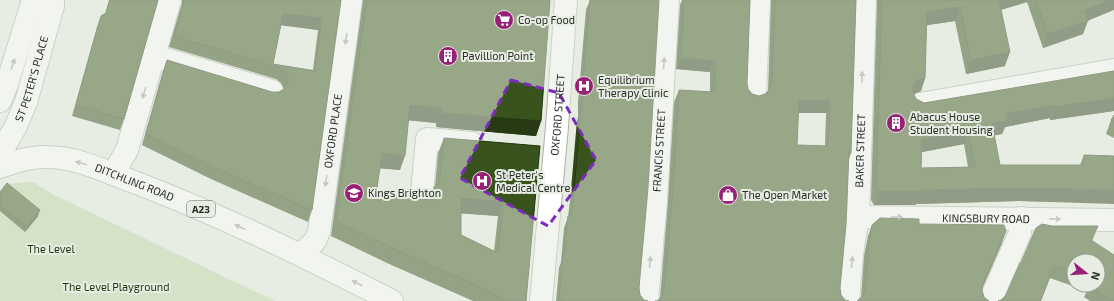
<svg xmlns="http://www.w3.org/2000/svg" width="1114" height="301" viewBox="0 0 1114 301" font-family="'Exo 2',sans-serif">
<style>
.green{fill:#bdd5a9}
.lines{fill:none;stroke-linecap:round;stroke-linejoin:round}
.minor-casing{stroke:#aab0a6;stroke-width:24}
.highway-casing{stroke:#aab0a6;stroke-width:24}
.minor{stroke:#fff;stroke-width:22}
.highway{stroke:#fff;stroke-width:22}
.wall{fill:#304718;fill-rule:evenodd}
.shaded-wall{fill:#273a14}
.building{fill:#38531c;stroke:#273a14;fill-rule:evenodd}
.oneway{fill:#9ea09e}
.marked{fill:none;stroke:#7b2cbf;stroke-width:3;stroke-dasharray:8 5;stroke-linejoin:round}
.labels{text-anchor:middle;stroke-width:4;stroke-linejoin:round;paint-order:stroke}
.shield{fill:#e7ede2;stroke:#61655f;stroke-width:1}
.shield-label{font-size:10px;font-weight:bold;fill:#282b27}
.poi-label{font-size:11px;fill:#282b27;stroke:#e7ede2;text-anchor:start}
.street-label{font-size:11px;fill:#282b27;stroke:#e7ede2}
.park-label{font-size:11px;fill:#1f3308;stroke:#e7ede2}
</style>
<rect width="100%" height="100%" fill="#e7ede2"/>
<!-- green -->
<path class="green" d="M27,182L35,183L52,194L275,301H0V192L7,184Z"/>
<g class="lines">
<defs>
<g id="minor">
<path d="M155,56L272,91"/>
<path d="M755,95L759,0"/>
<path d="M920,104L1114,70"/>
<path d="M113,174L127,150L170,0"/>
<path d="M422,192L427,139L472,143"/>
<path id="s1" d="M858,217L1114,220"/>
<path id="s2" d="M301,254L315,241L319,232L351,0"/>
<path id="s3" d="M541,301L557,127L566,0"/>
<path id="s4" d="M647,301L656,200L668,0"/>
<path id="s5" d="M848,301L852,254L858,217L865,0"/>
<path d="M990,301L1020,233L1021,218"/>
</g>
<g id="highway">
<path d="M0,101L7,84L33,0"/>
<path id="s6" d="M0,154L16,126L26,102L53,6V0"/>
<path id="s7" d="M0,167C15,162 31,156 47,157C77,157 107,172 134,182C223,216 308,258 392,301"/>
</g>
</defs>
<!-- minor casing -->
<use href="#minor" class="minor-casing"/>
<!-- highway casing -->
<use href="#highway" class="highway-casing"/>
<!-- minor -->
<use href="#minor" class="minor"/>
<!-- highway -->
<use href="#highway" class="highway"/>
</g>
<!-- wall -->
<path class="wall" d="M109,0H158L124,119L120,130L72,116L97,27L101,16L105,14Z
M182,0H341L312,210L308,222L211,179L142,145L163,71L167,60L272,92H279L284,89L281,83L276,79L169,47L182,3ZM281,25L318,30L313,70L273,64Z
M363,0H550L541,121L536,136L436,127V123L408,120L400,170L380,168L376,195L430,200L435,187L438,153L444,138L540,146L526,301H473L387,263L331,236ZM461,213L498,216L494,251L461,235Z
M590,0H659L639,288L640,295L644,300L648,301H556L559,268L561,262L564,228L568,217L570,201L577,120L578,117V102L586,10Z
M682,0H750L747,83L748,89L752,94L759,96L765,94L768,92L771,0H856L851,153L849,159L657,301L660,298L668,201L674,102L679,90L710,92V72L676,69L680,5ZM798,113H826L825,146L797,145Z
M877,0H1114L1088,21L1083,34L1043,48L1027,2L1001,10L1005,66L966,74L955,21L926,25L925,78L921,91L913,94L916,99L924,103L1114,71V111L1050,120V118L1005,127L1002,134L994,135L1000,165H1080L1084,155L1114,156L1063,202L1020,201L916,204L915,205H874L871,200ZM964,144L968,167L921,168L922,152Z
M1114,115V138L1106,134L1111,120Z
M0,192L38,216L25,232L0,211Z
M919,224L1002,243L982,288V290L984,297L861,298L864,256L868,236L872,225Z
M1052,226H1098L1092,241L1114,301H1090L1084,297L1087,291L1050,278L1041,301H998L1001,300L1006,295L1020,265ZM1074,261L1098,285H1074Z"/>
<!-- shaded-wall -->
<path class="shaded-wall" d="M998,0H1028L1027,2L993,12Z
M1109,0H1114V10L1087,21L1083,34L1043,48L1048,34L1084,11Z
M960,7L955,21L922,26L927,12Z
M283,14L322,18L318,30L279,25Z
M1010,52L1005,66L966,74L971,60Z
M681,58L715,61L710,72L676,69Z
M925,78L921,91L912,95L913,87L917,81Z
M1114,98V111L1050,120L1055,107Z
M799,101H830L826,113H795Z
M410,105L442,108L436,123L405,120Z
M1055,105L1050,118L1005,127L1002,134L987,137L992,123L1006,114Z
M441,113L541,121L536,136L436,127Z
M968,131L964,144L917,153L922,140Z
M382,153L405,156L400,170L376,168Z
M1025,188L1114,190V204L1020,201L916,204L915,205H874L879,191Z
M461,198L503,202L498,216L455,213Z
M40,210L38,216L25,232L27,227Z
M1006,231L1002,243L979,296L983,284Z"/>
<!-- building -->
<path class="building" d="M110,0H158L124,119L76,105L101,16L106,13Z
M184,0H341L312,210L215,168L146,134L167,60L272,92H279L284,89L288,83V77L285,72L280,68L174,36ZM283,14L322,18L315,71L273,64Z
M367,0H550L541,121L441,113L442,108L410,105L405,156L382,153L376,195L433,200L434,187L438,184L440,179L444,138L540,146L526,301H506L485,289L392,248L336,221ZM461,198L503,202L498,253L461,235Z
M590,0H659L648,188L639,288L640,295L644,300L648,301H563V300H559L563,257H564L568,216H571L574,190L581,108L582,109V90Z
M684,0H750L747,83L748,89L752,94L759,96L765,94L769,90L772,84L775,0H856L851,153L849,150L846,225L840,288L841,295L845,300L849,301H655H657L662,296L664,291L673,189L679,90L714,92L715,61L681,58ZM799,101H830L828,146L797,145Z
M882,0H999L1010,52L971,60L960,7L927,12L925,78L917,81L913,87V92L916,99L924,103L1114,71V98L1055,107V105L1006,114L1007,121L992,123L1000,165H1083L1084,155L1114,156V190L1025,188L920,190V192L879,191L876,186ZM968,131L975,167L921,168L922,140Z
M1036,0H1109L1084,11L1088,21L1048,34Z
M1114,115V121L1111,120Z
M7,183L40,210L27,227L0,205V192Z
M880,218L919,219V224L1004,225L1006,231L983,284L982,290L984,297L989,301H857L863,296L865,291L869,244L872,225Z
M1042,224L1052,226H1098L1091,240L1114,255V301H1112L1088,286L1089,285H1098V261H1074V273L1054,266L1040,301H998L1001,300L1006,295L1020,263V265L1036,228Z"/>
<!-- one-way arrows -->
<defs><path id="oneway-solid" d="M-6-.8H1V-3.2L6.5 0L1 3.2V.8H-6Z"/></defs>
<g class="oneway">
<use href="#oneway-solid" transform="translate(346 39) rotate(98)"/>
<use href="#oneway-solid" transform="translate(664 63) rotate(-86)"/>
<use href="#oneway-solid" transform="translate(13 64) rotate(-73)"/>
<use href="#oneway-solid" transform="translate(862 77) rotate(-88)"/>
<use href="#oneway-solid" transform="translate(144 93) rotate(107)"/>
<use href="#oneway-solid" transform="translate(81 163) rotate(-164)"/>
<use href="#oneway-solid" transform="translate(326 181) rotate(98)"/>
<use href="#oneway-solid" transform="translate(897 217)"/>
<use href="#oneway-solid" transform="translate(1055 219) rotate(1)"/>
<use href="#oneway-solid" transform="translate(240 227) rotate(-155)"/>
<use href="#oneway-solid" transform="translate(650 262) rotate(-85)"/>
<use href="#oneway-solid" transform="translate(852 262) rotate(-85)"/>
<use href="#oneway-solid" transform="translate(357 283) rotate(-153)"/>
</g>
<!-- marked area -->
<path d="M0 0H1114V301H0ZM511,80L559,93L596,160L548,226L460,178Z" fill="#e7ede2" fill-opacity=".55" fill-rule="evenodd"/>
<path class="marked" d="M511,80L559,93L596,160L548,226L460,178Z"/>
<!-- icons -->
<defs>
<symbol id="supermarket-disc" viewBox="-11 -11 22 22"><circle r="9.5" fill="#992079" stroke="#e7ede2"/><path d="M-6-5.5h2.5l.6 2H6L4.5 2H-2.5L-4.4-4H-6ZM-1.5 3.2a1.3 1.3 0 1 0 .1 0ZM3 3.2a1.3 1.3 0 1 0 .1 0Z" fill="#fff"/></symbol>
<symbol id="building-disc" viewBox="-11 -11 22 22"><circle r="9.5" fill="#992079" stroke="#e7ede2"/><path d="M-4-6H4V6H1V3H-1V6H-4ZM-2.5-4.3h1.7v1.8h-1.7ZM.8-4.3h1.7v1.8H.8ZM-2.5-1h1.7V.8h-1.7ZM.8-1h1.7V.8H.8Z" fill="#fff"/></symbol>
<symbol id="hospital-disc" viewBox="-11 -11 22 22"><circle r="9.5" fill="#992079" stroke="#e7ede2"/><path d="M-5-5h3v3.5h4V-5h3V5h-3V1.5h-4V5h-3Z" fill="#fff"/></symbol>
<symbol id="school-disc" viewBox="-11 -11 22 22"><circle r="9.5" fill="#992079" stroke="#e7ede2"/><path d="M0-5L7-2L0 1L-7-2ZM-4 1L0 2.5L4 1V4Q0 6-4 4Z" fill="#fff"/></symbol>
<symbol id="shop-disc" viewBox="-11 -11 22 22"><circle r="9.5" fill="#992079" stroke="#e7ede2"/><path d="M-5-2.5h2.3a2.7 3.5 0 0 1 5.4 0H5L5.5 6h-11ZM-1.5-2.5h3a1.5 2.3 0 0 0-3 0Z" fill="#fff"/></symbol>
</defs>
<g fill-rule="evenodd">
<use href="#supermarket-disc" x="493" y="9" width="22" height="22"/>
<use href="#building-disc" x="437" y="45" width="22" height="22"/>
<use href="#hospital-disc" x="573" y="75" width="22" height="22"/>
<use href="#building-disc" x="885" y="112" width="22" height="22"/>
<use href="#hospital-disc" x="471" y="170" width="22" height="22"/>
<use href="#school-disc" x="343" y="182" width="22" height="22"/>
<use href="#shop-disc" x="717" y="184" width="22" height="22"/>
</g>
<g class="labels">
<!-- shield labels -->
<rect class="shield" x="187" y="201" width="28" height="16" rx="3"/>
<g class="shield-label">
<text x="201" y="213">A23</text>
</g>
<!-- poi labels -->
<g class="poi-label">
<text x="518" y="24">Co-op Food</text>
<text x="462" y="60">Pavillion Point</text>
<text x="598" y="84">Equilibrium<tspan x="598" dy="13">Therapy Clinic</tspan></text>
<text x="910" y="121">Abacus House<tspan x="910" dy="13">Student Housing</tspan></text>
<text x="496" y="179">St Peter's<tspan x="496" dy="13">Medical Centre</tspan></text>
<text x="368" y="197">Kings Brighton</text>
<text x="742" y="199">The Open Market</text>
</g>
<!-- street labels -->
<g class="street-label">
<text dy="4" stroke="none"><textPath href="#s6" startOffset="82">ST PETER'S PLACE</textPath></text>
<text dy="4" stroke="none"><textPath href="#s3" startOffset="187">OXFORD STREET</textPath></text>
<text dy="4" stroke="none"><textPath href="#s2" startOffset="131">OXFORD PLACE</textPath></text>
<text dy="4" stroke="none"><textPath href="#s4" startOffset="151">FRANCIS STREET</textPath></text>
<text dy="4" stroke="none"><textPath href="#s5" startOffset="151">BAKER STREET</textPath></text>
<text dy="4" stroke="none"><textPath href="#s7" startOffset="140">DITCHLING ROAD</textPath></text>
<text dy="4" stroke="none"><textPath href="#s1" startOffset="128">KINGSBURY ROAD</textPath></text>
</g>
<!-- park labels -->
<g class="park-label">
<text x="51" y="253">The Level</text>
<text x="116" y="291">The Level Playground</text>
</g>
</g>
<!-- north arrow -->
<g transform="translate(1086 273) rotate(107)"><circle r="19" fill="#e7ede2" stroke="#9b9f97"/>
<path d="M0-3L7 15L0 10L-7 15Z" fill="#992079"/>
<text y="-6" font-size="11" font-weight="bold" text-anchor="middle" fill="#282b27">N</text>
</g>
</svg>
